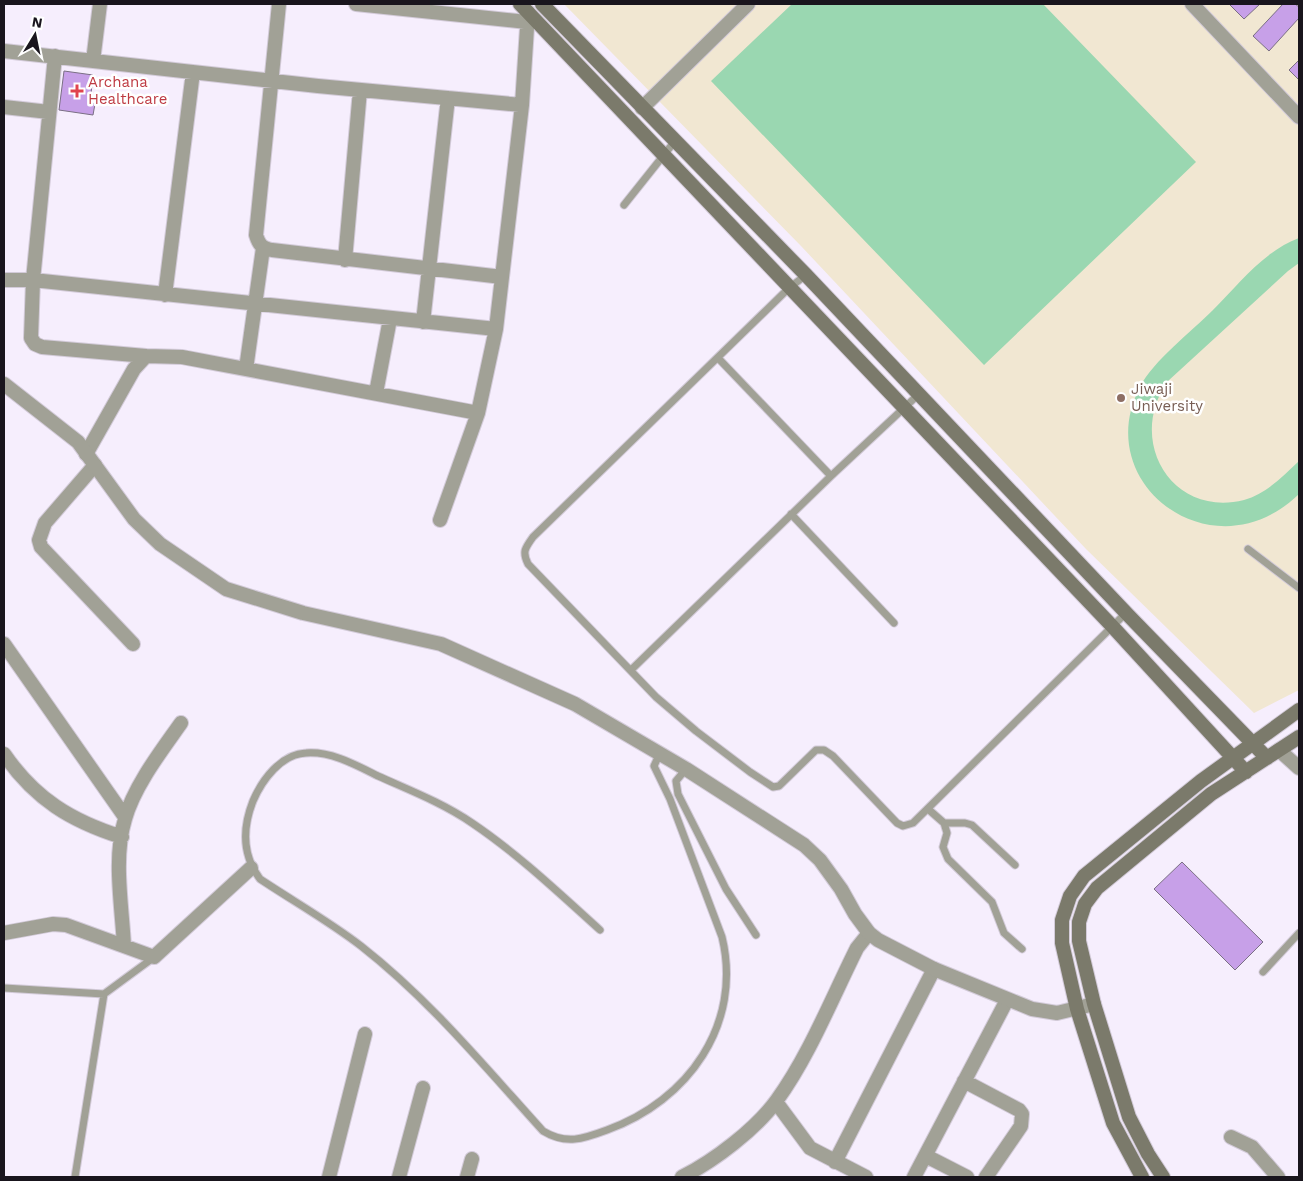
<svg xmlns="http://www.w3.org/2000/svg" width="1303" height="1181" viewBox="0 0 1303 1181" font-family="'Work Sans',sans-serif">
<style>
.education{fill:#f1e7d2}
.green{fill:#9ad7b1}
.building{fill:#c7a0e8;stroke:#7a6f84}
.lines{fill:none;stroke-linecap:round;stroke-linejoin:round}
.service-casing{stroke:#d3cbd9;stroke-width:9}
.minor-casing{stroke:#d3cbd9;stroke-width:16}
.tertiary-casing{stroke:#d3cbd9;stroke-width:16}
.secondary-casing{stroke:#d3cbd9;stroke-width:16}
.service{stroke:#a1a196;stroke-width:7}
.minor{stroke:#a1a196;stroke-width:14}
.tertiary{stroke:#a1a196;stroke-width:14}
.secondary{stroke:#7b7a6b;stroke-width:14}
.health-dot{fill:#e0444e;stroke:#fff;stroke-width:2}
.education-dot{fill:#8d6e63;stroke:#fff;stroke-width:2}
.labels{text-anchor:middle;stroke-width:5;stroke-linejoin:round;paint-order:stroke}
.health-label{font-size:15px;fill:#be3a42;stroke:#fff;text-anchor:start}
.education-label{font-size:15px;fill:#785e54;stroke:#fff;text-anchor:start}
</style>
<rect width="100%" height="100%" fill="#f6eefd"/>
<!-- education -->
<path class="education" d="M564,4H1299V690L1254,713L1086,549L801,246Z"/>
<!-- green -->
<path class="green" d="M792,4H1043L1196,162L984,365L711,81Z
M1299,238V263L1288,271L1168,381C1126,440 1171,518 1244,500C1266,494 1283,476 1299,461V494C1214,577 1089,484 1140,387C1153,361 1192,331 1213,310C1239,284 1264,251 1299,238Z"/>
<!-- building -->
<path class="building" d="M1229,4H1260L1244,19Z
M1283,4H1295L1299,7V18L1269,51L1253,36Z
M1299,60V80L1289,70Z
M64,71L93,75L90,103L95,104L93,115L59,110Z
M1182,862L1263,942L1235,970L1154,889Z"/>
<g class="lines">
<defs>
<path id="service" d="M624,205L675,141
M806,275L789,288L533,537C525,548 522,552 528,564L656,697L696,731L750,772L773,787L779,786L816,750H824L833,756L897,823L903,826L913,823L1126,613
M719,359L831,476
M791,514L894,623
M1248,549L1299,588
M631,670L831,476L919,394
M686,769L676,781L678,794L726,889L756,935
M928,809L944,823L947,833L943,847L948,859L992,902L1004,933L1022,949
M944,823H965L972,825L1015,865
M600,930C559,893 518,854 472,823C443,803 409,790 378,776C356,765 331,751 306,753C281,754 262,780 253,801C242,829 242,855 260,879C293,901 330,922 361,946C430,1000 485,1067 543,1131C566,1145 583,1139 607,1130C688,1101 743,1024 722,937L670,799L654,766L660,753
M1263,972L1299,933
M4,988L104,994L153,958
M75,1177L104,994"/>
<path id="minor" d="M279,4L256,235C259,245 262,248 272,250L502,277
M356,4L527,22
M1192,4L1299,117
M4,51L318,86L522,105
M55,56L33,280L31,338L35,344L42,347L146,356
M93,61L100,4
M4,107L49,112
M642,108L748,4
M345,260L360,90
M4,280H33L496,329L522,105L528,12
M165,295L193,72
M423,322L448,98
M246,369L263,248
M376,393L390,319
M86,454L134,369L146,356L182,357L478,413
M95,465L45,523L39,540L41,547L133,644
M440,520L478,413L496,329
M4,644L125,817
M1279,750L1299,768
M4,754C35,799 71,821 122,837
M4,933L53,924L66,925L154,957L251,868
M124,946C122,906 113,858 125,819C134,786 162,750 181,723
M964,1081L1019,1110L1022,1114L1021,1126L986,1177
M776,1102L810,1148L866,1177
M1231,1137L1252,1147L1278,1177
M926,1156L967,1177
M835,1162L934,969
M329,1177L365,1034
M399,1177L423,1088
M467,1177L472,1159
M682,1177C714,1161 756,1129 777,1100C809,1056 832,998 857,948L869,933
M914,1177L1007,1000"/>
<path id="tertiary" d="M4,384L78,442L134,519L160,544L226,589L303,613L441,644L575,704L686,769L804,845L820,860L841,889L855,914L869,933L878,940L934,969L1032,1009L1057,1013L1094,1004"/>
<path id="secondary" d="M520,4L1112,626L1246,772
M542,4L806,275L1129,616L1267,758
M1142,1177L1113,1123L1077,1009L1062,943V920L1070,896L1084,876L1201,781L1299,710
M1163,1177L1148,1154L1129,1117L1094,1004L1079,941V922L1085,904L1097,888L1211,794L1299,737"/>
</defs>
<!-- service casing -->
<use href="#service" class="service-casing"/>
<!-- minor casing -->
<use href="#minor" class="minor-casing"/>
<!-- tertiary casing -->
<use href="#tertiary" class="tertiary-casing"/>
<!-- secondary casing -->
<use href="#secondary" class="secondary-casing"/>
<!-- service -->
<use href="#service" class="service"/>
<!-- minor -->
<use href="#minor" class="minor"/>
<!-- tertiary -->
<use href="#tertiary" class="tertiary"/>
<!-- secondary -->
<use href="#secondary" class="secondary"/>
</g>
<!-- markers -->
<path class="health-dot" d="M74.5 83.5h5v5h5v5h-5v5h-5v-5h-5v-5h5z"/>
<circle class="education-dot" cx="1121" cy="398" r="5"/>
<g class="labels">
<!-- health labels -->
<g class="health-label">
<text x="88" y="87">Archana<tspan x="88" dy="17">Healthcare</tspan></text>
</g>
<!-- education labels -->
<g class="education-label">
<text x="1131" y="394">Jiwaji<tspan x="1131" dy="17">University</tspan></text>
</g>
</g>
<!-- border -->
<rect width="1303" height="1181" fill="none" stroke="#19151d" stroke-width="10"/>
<!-- north arrow -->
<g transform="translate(35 35) rotate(10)" stroke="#ffffff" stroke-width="4" paint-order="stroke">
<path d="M0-4L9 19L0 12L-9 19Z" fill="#19151d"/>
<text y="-8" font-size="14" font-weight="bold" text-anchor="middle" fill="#19151d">N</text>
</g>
</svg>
